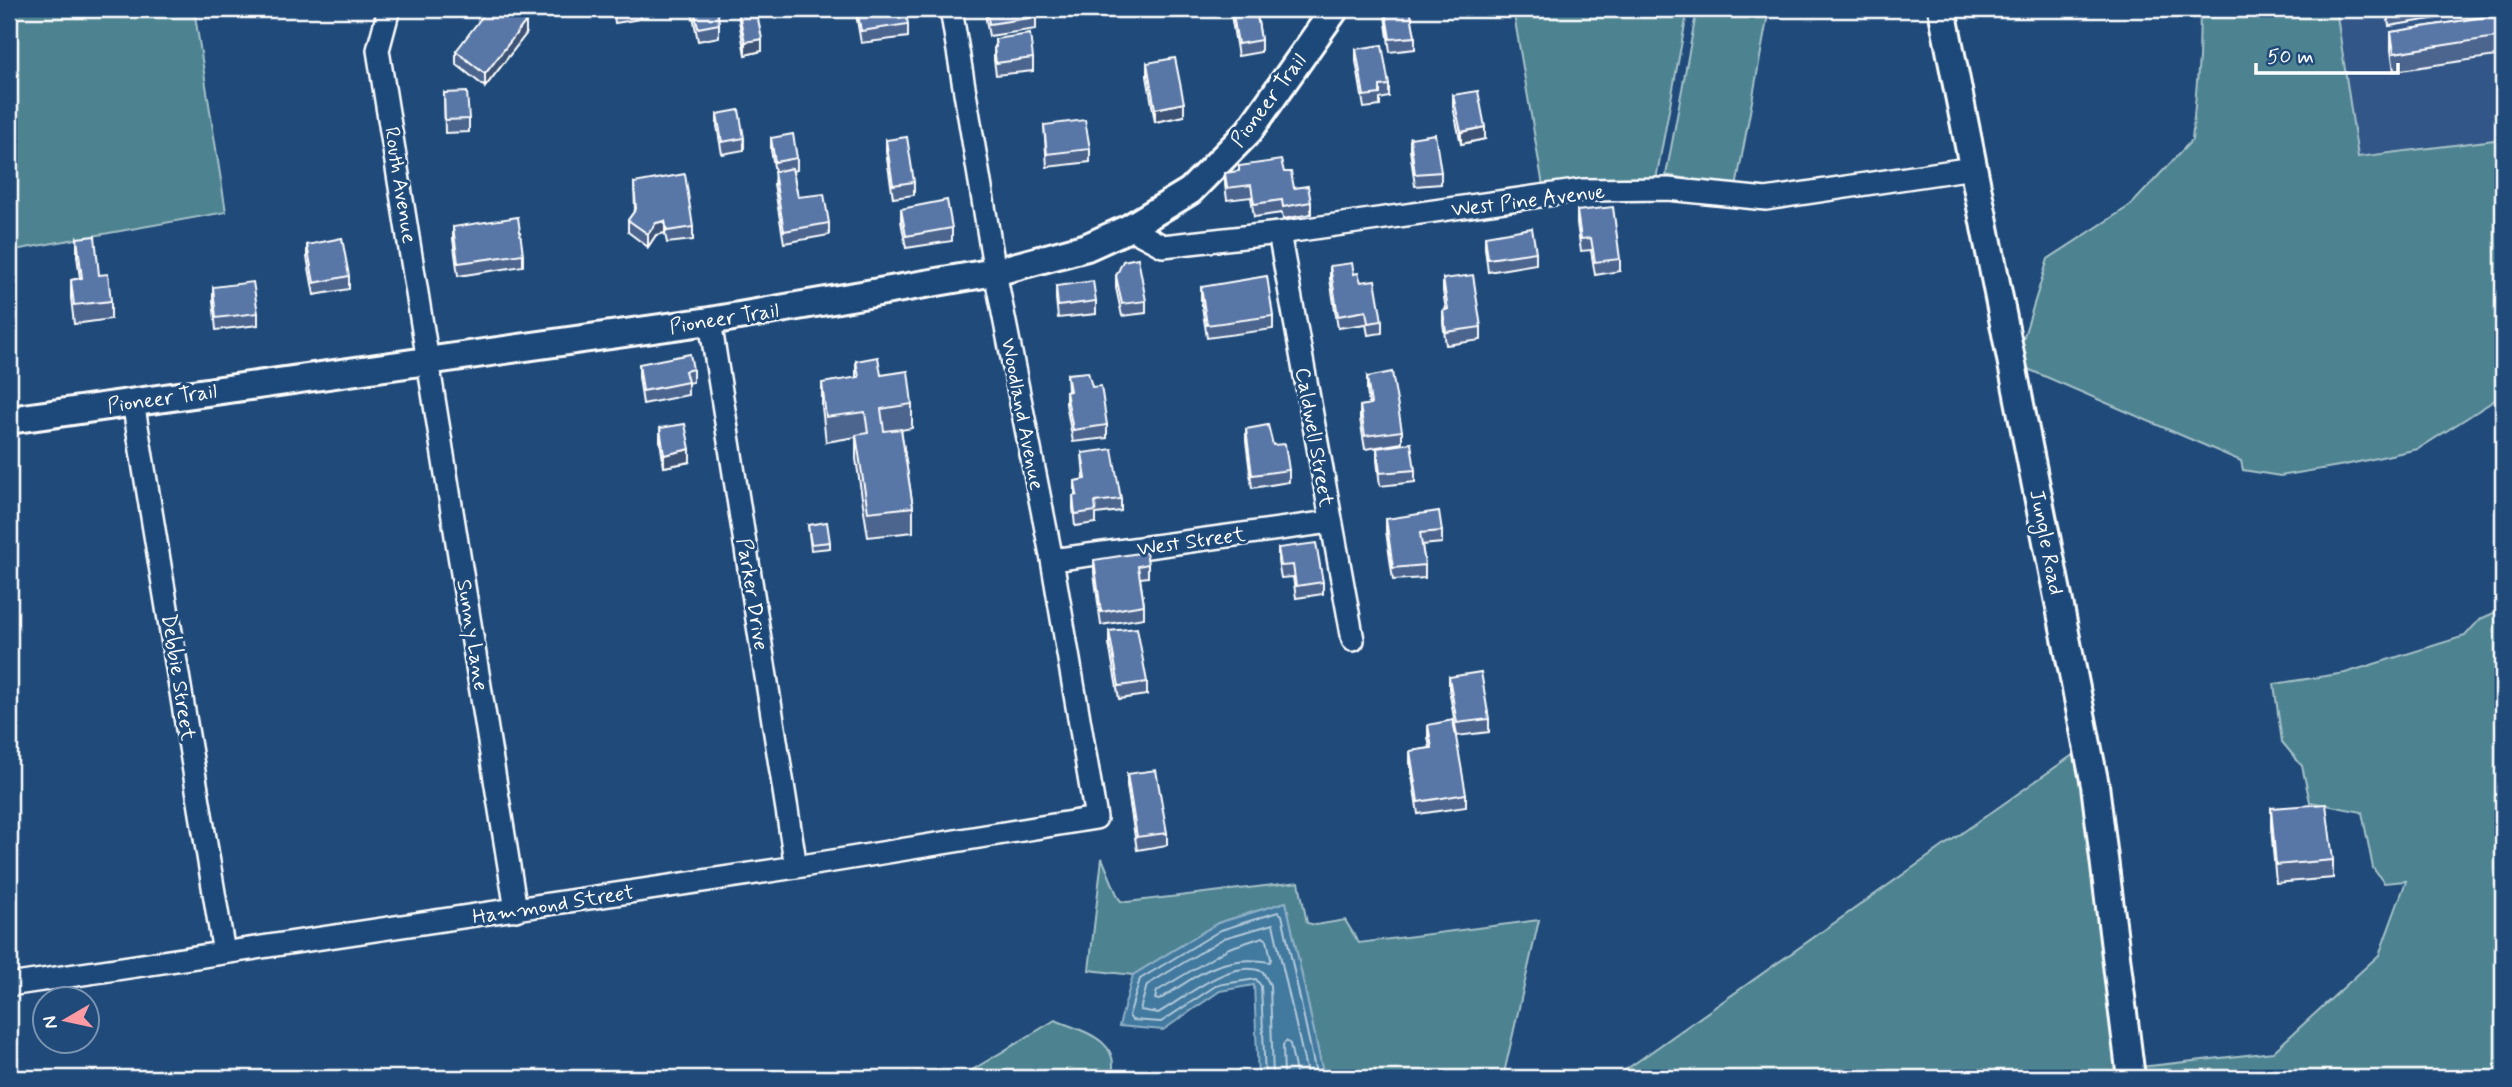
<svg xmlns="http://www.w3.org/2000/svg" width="2512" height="1087" viewBox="0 0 2512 1087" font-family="Mynerve,sans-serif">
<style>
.built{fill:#305787}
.green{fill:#4d8391;stroke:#a6c1c8;stroke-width:2}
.water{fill:#42799f;stroke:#8eafc5;stroke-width:2}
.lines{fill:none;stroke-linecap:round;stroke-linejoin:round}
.shore{stroke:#b3c9d9;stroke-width:2}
.minor-casing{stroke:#fff;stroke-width:26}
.tertiary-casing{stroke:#fff;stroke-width:32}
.minor{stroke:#1f4a7a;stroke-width:21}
.tertiary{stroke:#1f4a7a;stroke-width:26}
.wall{fill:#4c658f;stroke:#fff;stroke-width:2}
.shaded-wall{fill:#3e5374;stroke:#fff;stroke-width:2}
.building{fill:#5876a6;stroke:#fff;stroke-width:2}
.labels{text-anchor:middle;stroke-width:6;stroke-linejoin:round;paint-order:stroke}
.street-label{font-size:21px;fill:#fff;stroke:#1f4a7a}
</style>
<rect width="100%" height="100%" fill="#1f4a7a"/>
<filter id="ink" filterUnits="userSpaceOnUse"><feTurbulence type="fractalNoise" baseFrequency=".0143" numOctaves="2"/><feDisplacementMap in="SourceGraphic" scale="14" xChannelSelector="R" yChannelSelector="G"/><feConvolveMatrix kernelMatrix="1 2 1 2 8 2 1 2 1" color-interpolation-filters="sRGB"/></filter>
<g filter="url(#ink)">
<!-- built -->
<path class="built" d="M2336,9H2503V139L2358,157Z"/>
<!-- green -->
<path class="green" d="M9,9H194L226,212L9,251Z
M1513,9H1688L1657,174L1658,180L1543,186Z
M1697,9H1769L1736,188L1666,175Z
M2200,9H2336L2358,157L2503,139V395L2418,449L2345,465L2280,476L2243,470L2241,461L2023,367L2020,349L2048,259L2131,205L2192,140L2199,58Z
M2503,609V1078H2142L2141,1067L2273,1052L2379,955L2406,881L2384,883L2373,868L2362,812L2310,802L2302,766L2282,742L2274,684L2345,673L2465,636L2480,619Z
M2077,752L2084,786L2120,1078H1614Z
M1102,858L1118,897L1121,901L1127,902L1299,882L1307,923L1316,925L1345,920L1359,943L1539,920L1503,1078H1324L1286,902L1218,923L1133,975L1089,970Z
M1055,1020C1082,1031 1123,1040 1111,1078H959Z"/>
<!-- water -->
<path class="water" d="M1286,902L1324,1078H1258L1254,985L1220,991L1163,1030L1119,1026L1133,975L1218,923Z"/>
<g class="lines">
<!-- shore -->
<path class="shore" d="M1263,937L1267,940L1271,959L1270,962C1221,954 1198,975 1159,1000L1155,999L1157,991L1229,948Z
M1265,1078L1261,986L1256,979L1217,985L1161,1022L1132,1020L1129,1016L1140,979L1221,930L1278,912L1282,915L1317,1078
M1273,1078L1270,985L1263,972C1231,957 1184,999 1158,1013L1140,1010L1147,985L1224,938L1273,924L1308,1078
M1284,1078L1283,1045L1286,1041L1290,1044L1297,1078"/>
<defs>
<path id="minor" d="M389,9L378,50L516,910
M1129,228L1163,246L1279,233L1583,190L1668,189L1766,199L1973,168
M1279,233L1353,640
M710,321L796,867
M133,402L224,953
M1052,560L1330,522
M9,985L796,867L1096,818L1052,560L995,272L951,9"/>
<path id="tertiary" d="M1942,9L2095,785L2131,1078
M9,420L710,321L995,272L1087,247L1129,228L1190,191L1249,131L1335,9"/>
</defs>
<!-- minor casing -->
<use href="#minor" class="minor-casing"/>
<!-- tertiary casing -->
<use href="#tertiary" class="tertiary-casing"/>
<!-- minor -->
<use href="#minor" class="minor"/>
<!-- tertiary -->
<use href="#tertiary" class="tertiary"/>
</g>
<!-- wall -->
<path class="wall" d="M613,9H654V11L641,14L640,19L615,23Z
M678,9H717L719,24V37L698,41L693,16V9L678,11Z
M737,9H756L762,51L745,55Z
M857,9L908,24V37L861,43L857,20Z
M986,9L1036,17V29L989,36L986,20Z
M1230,9H1256L1261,40V52L1238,56Z
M1384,9H1410L1415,37V49L1390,52Z
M2386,9H2491L2389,26Z
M2503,14V55L2394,71L2391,50V32Z
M526,34L485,87L456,64V51Z
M995,39L1033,58V71L996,75L994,60V48L995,47Z
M1356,49L1389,85V97L1380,99V106L1364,108L1356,61Z
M1147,63L1184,116L1155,122L1147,76Z
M444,93L469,119V132L445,133Z
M1453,95L1485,139L1461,144L1453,107Z
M717,114L744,138V150L722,154L717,126Z
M1044,125L1090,149V162L1047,167Z
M771,138L797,158V170L793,171L798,197L829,223V235L784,243L774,184L775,172L771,150Z
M1410,138L1441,172V184L1415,186L1410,150Z
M886,140L914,182V195L893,198L886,152Z
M1239,171L1284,172L1294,188L1311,202V214L1283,219L1282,213L1254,217L1251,197L1227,200L1225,185V173Z
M634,183L693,227V240L667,243L665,233L656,235L648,247L628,232V220L635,210Z
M901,209L952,228V241L906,248L901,221Z
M1577,211L1620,259V271L1595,275L1591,250L1581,251L1577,224Z
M453,227L523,254V266L458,276L453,239Z
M1485,236L1536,252V264L1488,272L1485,248Z
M77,238L99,275L111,301V319L74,324L71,298V280L80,278L77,256Z
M307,245L349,276V289L314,295L307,257Z
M1330,266L1354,274L1361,282L1382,321V333L1368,335L1366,324L1338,328L1330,279Z
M1116,276L1146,301V313L1122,316L1116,288Z
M1443,279L1481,327V340L1446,345L1443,323V311L1446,310L1443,291Z
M1056,286L1096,301V314L1058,318L1056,299Z
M213,287L258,313V325L216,330L213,300Z
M1201,287L1273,316V329L1207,338L1201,300Z
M856,361L881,375L912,404V428L901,430L913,507V532L868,537L856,459V437L826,442L822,407V383L856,378Z
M639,364L693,369V382L688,383V395L643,404L639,377Z
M1067,374L1092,387L1107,425V438L1073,442L1066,404V392L1068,391Z
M1367,377L1402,431V443L1365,449L1360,419V406L1369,405L1367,390Z
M660,428L690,462L664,467L660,441Z
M1246,429L1273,445L1289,470V482L1252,488L1246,441Z
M1377,448L1415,470V482L1380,486L1377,460Z
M1082,453L1121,499V511L1096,514V523L1075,526L1073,508V496L1075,495V481L1084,479Z
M1386,519L1442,531V543L1422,545L1425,565V578L1393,580L1386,531Z
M808,525L830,542V548L811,550Z
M1278,548L1323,582V594L1296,598L1293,577L1281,578L1278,561Z
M1094,560L1148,564V577L1140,578L1144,605V618L1101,625L1094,573Z
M1109,631L1147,682V695L1119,699L1109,644Z
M1449,677L1489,719V732L1457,736L1449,689Z
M1428,725L1466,794V807L1418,814L1410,763V751L1430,748L1428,737Z
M1127,774L1167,833V845L1137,850L1127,786Z
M2271,808L2333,860V878L2276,883L2271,827Z"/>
<!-- shaded-wall -->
<path class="shaded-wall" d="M640,9H654V11L641,14L640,19Z
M526,21V34L485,87V74Z
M762,39V51L745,55V42Z
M1184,103V116L1155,122V109Z
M1485,127V139L1461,144V132Z
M665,221V233L656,235L648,247V234L656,223Z
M690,449V462L664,467V455Z"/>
<!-- building -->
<path class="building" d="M488,9H509L526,21L485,74L456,51Z
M694,9H717L719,24L698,28Z
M738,9H756L762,39L745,42Z
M857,9H905L908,24L861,31Z
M987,9H1035L1036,17L989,24Z
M1232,9H1256L1261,40L1238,44Z
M1385,9H1410L1415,37L1390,39Z
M2503,14V36L2394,53L2391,32Z
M1030,34L1033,58L996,63L994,48L996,47L995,39Z
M1382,45L1389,85L1380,86V94L1364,96L1356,49Z
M1175,58L1184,103L1155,109L1147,63Z
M1478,91L1485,127L1461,132L1453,95Z
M467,92L469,119L445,120L444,93Z
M739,110L744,138L722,142L717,114Z
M1085,120L1090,149L1047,154L1044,125Z
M793,134L797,158L775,162L771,138Z
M1435,134L1441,172L1415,174L1410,138Z
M907,137L914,182L893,185L886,140Z
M1281,160L1284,172H1291L1294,188L1308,186L1311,202L1283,207L1282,200L1254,204L1251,185L1227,188L1225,173L1239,171V166Z
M792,168L798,197L824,194L829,223L784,231L774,172Z
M685,174L693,227L667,231L665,221L656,223L648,234L628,220L636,209L634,183Z
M947,200L952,228L906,236L901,209Z
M1613,207L1620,259L1595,262L1591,238L1581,239L1577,211Z
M518,217L523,254L458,263L453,227Z
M1532,228L1536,252L1488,259L1485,236Z
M95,236L99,275L108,274L111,301L74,305L71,280L82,278L77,238Z
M342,238L349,276L314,283L307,245Z
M1138,258L1146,301L1122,304L1116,276L1123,261Z
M1352,263L1354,274L1358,273L1361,282L1375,280L1382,321L1368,323L1366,311L1338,316L1330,266Z
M1473,275L1481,327L1446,332L1443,311L1448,309L1443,279Z
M1267,276L1273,316L1207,325L1201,287Z
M1093,281L1096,301L1058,306L1056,286Z
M253,282L258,313L216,318L213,287Z
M690,354L693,369L685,371L688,382L643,391L639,364Z
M878,357L881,375L908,371L912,404L881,409L884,431L901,429L913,507L868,512L856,435L868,433L865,412L826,417L822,383L859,377L856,361Z
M1088,372L1092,387L1101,386L1107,425L1073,430L1066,392L1070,391L1067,374Z
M1392,372L1402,431L1365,436L1360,406L1371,404L1367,377Z
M685,424L690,449L664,455L660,428Z
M1268,425L1273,445L1285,444L1289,470L1252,475L1246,429Z
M1411,443L1415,470L1380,473L1377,448Z
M1112,449L1121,499L1095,502L1096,511L1075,514L1073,496L1077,495L1075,481L1086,479L1082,453Z
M1439,511L1442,531L1420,533L1425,565L1393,568L1386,519Z
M827,522L830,542L811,544L808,525Z
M1316,543L1323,582L1296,586L1293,565L1281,566L1278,548Z
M1146,552L1148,564L1138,566L1144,605L1101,612L1094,560Z
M1137,628L1147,682L1119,686L1109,631Z
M1481,672L1489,719L1457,723L1449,677Z
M1453,720L1466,794L1418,802L1410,751L1432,748L1428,725Z
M1156,770L1167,833L1137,837L1127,774Z
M2326,804L2333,860L2276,865L2271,808Z"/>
</g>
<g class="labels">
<!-- street labels -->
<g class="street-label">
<text transform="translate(1268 100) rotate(-53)" y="7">Pioneer Trail</text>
<text transform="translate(401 185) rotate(81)" y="7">Routh Avenue</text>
<text transform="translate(1528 200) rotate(-7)" y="7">West Pine Avenue</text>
<text transform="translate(724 318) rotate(-9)" y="7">Pioneer Trail</text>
<text transform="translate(162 398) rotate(-8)" y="7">Pioneer Trail</text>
<text transform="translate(1023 414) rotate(79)" y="7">Woodland Avenue</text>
<text transform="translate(1315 437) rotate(80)" y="7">Caldwell Street</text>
<text transform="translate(1191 541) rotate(-8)" y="7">West Street</text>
<text transform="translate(2047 542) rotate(79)" y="7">Jungle Road</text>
<text transform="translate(753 594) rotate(81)" y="7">Parker Drive</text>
<text transform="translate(473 635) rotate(81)" y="7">Sunny Lane</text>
<text transform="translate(179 677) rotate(81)" y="7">Debbie Street</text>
<text transform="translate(553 904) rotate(-9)" y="7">Hammond Street</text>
</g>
</g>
<!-- margin -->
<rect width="2512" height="1087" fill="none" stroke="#1f4a7a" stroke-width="35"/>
<rect x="18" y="18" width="2477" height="1052" fill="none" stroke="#fff" stroke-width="2.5" filter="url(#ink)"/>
<!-- north arrow -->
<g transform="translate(66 1020) rotate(261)"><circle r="33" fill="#1f4a7a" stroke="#7992af" stroke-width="2"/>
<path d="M0-5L12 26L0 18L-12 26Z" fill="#ff9aa2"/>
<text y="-10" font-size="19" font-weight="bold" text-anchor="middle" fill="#ffffff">N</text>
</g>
<!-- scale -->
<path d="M2256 63v10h142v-10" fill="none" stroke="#ffffff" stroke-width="3.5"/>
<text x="2267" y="63" font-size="21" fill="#ffffff" stroke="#1f4a7a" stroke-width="5" paint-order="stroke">50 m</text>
</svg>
